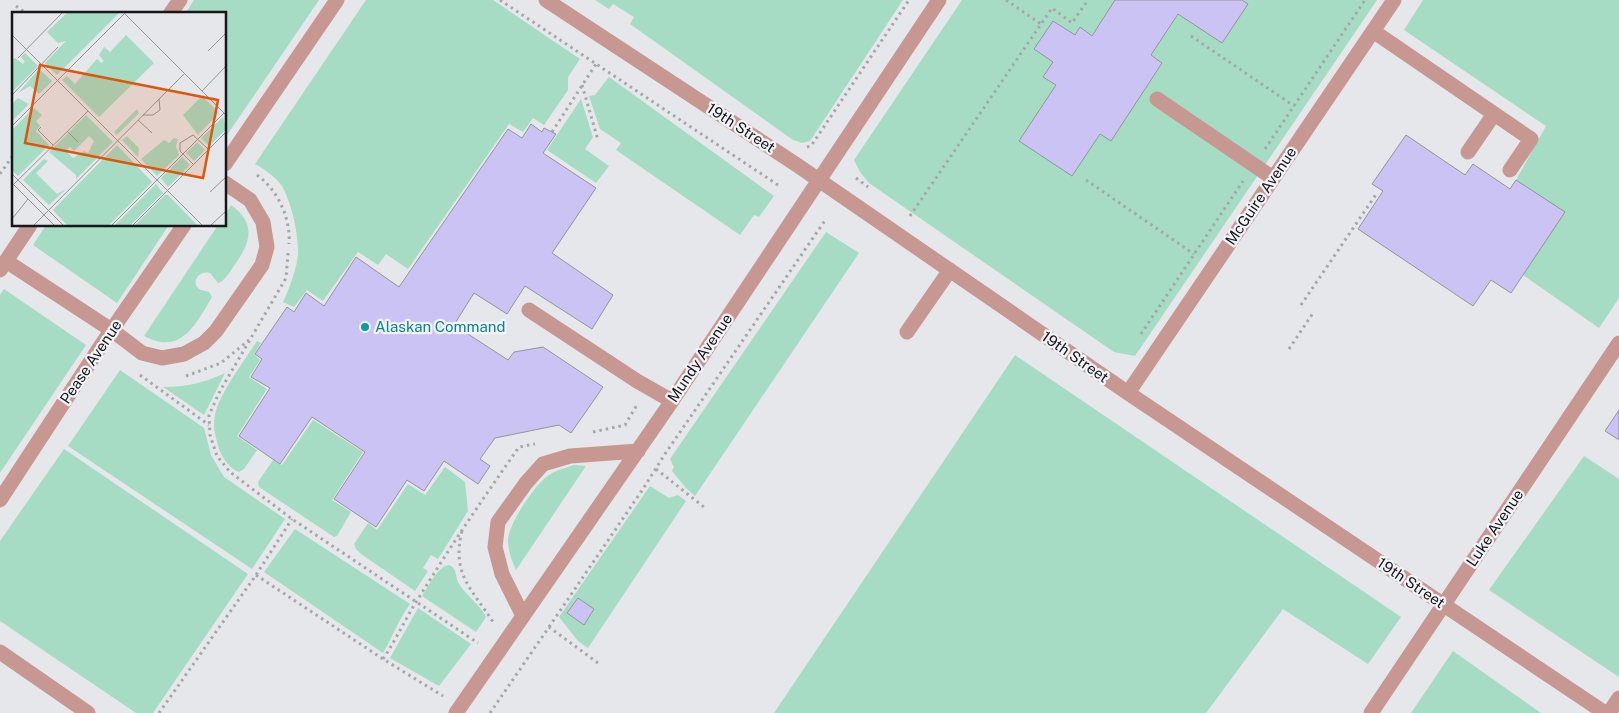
<svg xmlns="http://www.w3.org/2000/svg" width="1619" height="713" viewBox="0 0 1619 713" font-family="'Public Sans',sans-serif">
<style>
.green{fill:#a5dcc3;fill-rule:evenodd}
.building{fill:#cbc3f3;stroke:#959499}
.lines{fill:none;stroke-linecap:round;stroke-linejoin:round}
.path{stroke:#a6a7ab;stroke-width:3;stroke-dasharray:2.5 4;stroke-linecap:butt}
.minor{stroke:#c79892;stroke-width:15}
.culture-dot{fill:#0f9aa8;stroke:#f2f4f9;stroke-width:2}
.labels{text-anchor:middle;stroke-width:4.5;stroke-linejoin:round;paint-order:stroke}
.street-label{font-size:15px;fill:#171719;stroke:#f2f4f9}
.culture-label{font-size:15px;fill:#0d838f;stroke:#f2f4f9;text-anchor:start}
.inset-road{fill:none;stroke:#939497;stroke-width:1}
.view{fill:#de560d;fill-opacity:0.15;stroke:#de560d;stroke-width:2.5}
.inset-edge{fill:none;stroke:#171719;stroke-width:2.5}
</style>
<rect width="100%" height="100%" fill="#e5e7eb"/>
<!-- green -->
<path class="green" d="M194,0H319L225,138V14H185Z
M366,0H493L580,59L568,77V90L544,125L533,118L523,132L509,124L408,269L386,254L378,265L358,252L323,301L307,290L294,307L283,302C289,289 294,276 297,262C301,241 292,204 282,186C276,177 264,169 255,164Z
M595,0H903L810,141L802,143L793,140L630,24L634,17L613,4L609,9Z
M962,0H1115L1092,36L1080,28L1075,35L1053,21L1034,49L1053,62L1043,77L1056,85L1019,141L1072,176L1100,134L1111,140L1162,63L1151,55L1178,14L1222,43L1247,4L1242,0H1377L1135,356L1114,352L869,183L860,172L854,160Z
M1423,0H1619V298L1599,328L1523,275L1516,180L1546,126L1404,30Z
M609,77L774,196L759,217L754,215L740,235L616,150L621,143L600,129L589,96L595,95Z
M581,99L593,137L585,149L609,166L596,183L547,150Z
M231,205C256,223 251,241 236,263C231,270 227,277 221,282L218,283L210,273C197,270 190,285 201,290C204,291 207,291 209,292L212,297C196,324 181,356 144,336L218,225H225V215Z
M46,225H169L117,303L33,245Z
M826,232L859,253L695,496L686,488L672,471L674,467L670,459Z
M4,289L86,345L0,473V295Z
M257,341L261,343L254,354L260,360L249,377L267,389L237,436L257,450L244,469L239,472C229,468 223,459 219,449C216,438 212,427 215,415C219,394 245,360 257,341Z
M1015,355L1401,617L1368,664L1283,609L1206,713H774Z
M120,370L204,428L211,455L224,477L285,519L252,569L68,446Z
M225,373L204,415L163,387C186,387 204,383 225,373Z
M313,420L363,452L332,500L351,512L337,536L334,537L259,487L258,482L273,460L282,465Z
M64,449L248,574L153,713H136L0,621V541Z
M1584,456L1619,479V677L1489,590Z
M574,465L586,466L516,570C512,561 508,550 508,540C509,523 535,484 549,475C556,470 566,468 574,465Z
M445,467L465,482L468,511L438,559L431,555L423,568L428,571L415,591L361,554L356,549L354,544L368,523L377,530L408,484L425,495Z
M650,486L669,498L678,495L686,501L588,648L578,641L559,617ZM578,598L594,609L584,625L567,613Z
M295,529L410,604C399,619 393,636 383,653L264,572Z
M449,565C457,568 455,575 458,582C465,595 480,604 486,617L476,632L422,596C429,586 437,567 449,565Z
M418,608L471,644L439,686L390,658Z
M1453,651L1541,713H1411Z"/>
<!-- building -->
<path class="building" d="M1115,0H1242L1248,4L1222,43L1178,14L1151,55L1162,63L1111,141L1100,134L1072,176L1019,141L1056,85L1043,77L1053,62L1034,49L1053,21L1075,35L1080,27L1092,36Z
M531,124L542,132L544,128L556,134L543,153L596,188L552,253L613,295L592,329L525,286L507,314L474,293L454,325L508,360L514,352L543,347L603,387L571,433L559,425L495,438L480,459L490,466L478,484L444,461L424,491L407,480L376,527L334,499L365,452L312,417L280,464L239,436L270,388L251,377L262,359L255,354L287,307L294,312L306,293L324,306L356,257L399,287L508,129L522,138Z
M1406,135L1465,175L1473,164L1510,189L1516,180L1565,212L1511,293L1491,280L1473,306L1358,229L1383,191L1372,184Z
M1619,410V440L1605,431Z
M578,598L594,609L584,625L567,613Z"/>
<g class="lines">
<!-- path -->
<path class="path" d="M500,0L781,187
M1006,0L1041,24
M16,6L27,14
M1191,36L1294,106
M582,85L598,140
M552,132L596,64
M807,147L811,146L909,0
M1265,149L1365,0
M0,174L14,154
M257,175C278,190 291,219 289,244
M856,178L868,187
M1086,180L1194,254
M910,216L1052,8L1072,23L1088,0
M288,253L286,278L220,391L209,415L210,435L217,456L230,472L292,519L478,643
M1301,305L1377,193
M1141,334L1243,181
M1289,349L1313,313
M140,375L209,425
M186,376L221,363L249,340
M593,432L625,425L638,403
M656,469L704,507
M462,531C451,574 472,589 493,622
M256,575L383,659L443,696
M549,627L643,489L665,454L826,219
M383,659C396,640 405,619 418,599C450,547 484,497 519,447L535,444
M159,713L256,575L292,519
M490,713L549,627L598,663"/>
<!-- minor -->
<path class="minor" d="M546,0L797,165L1128,393L1605,713
M170,14L180,0
M1373,31L1531,139L1510,170
M1157,99L1273,178
M1468,152L1494,114
M225,164L337,0
M6,261L113,331L142,353L162,358L184,354L204,343L216,331L262,265L267,247L263,222L250,200L225,183
M0,270L30,225
M529,310L637,381L672,401
M907,332L950,270
M1128,393L1394,0
M0,500L100,347L184,225
M523,616L502,574L495,547L498,522L526,483L543,464L570,456L638,451
M0,652L88,713
M456,713L672,401L939,0
M1371,713L1619,343
M1609,713L1619,698"/>
</g>
<!-- markers -->
<circle class="culture-dot" cx="365" cy="327" r="5"/>
<g class="labels">
<!-- street labels -->
<g class="street-label">
<text transform="translate(741 128) rotate(33)" y="5">19th Street</text>
<text transform="translate(1261 196) rotate(-56)" y="5">McGuire Avenue</text>
<text transform="translate(1075 357) rotate(35)" y="5">19th Street</text>
<text transform="translate(700 358) rotate(-56)" y="5">Mundy Avenue</text>
<text transform="translate(91 362) rotate(-56)" y="5">Pease Avenue</text>
<text transform="translate(1495 528) rotate(-56)" y="5">Luke Avenue</text>
<text transform="translate(1411 583) rotate(34)" y="5">19th Street</text>
</g>
<!-- culture labels -->
<g class="culture-label">
<text x="375" y="332">Alaskan Command</text>
</g>
</g>
<!-- overview -->
<g transform="translate(12 12)">
<rect width="214" height="214" fill="#e5e7eb"/>
<path d="M56,0L107,1L45,63L33,51L54,29L46,31L35,20ZM114,23L142,51L87,105L50,68L55,64L63,72L85,47L89,51L92,49L87,43L92,35L98,40ZM13,41L26,54L0,80V48L3,46L11,52L13,50L9,45ZM27,57L40,69L27,82L18,74L6,81ZM190,84L207,101L186,123L171,103ZM6,86L17,92L0,109V92ZM22,96L30,103L24,109L28,114L24,119L37,133L6,164L0,158V118ZM125,97L127,101L105,123L102,120ZM74,103L101,130L64,167V163L37,140ZM77,124L82,129L76,141L72,139L61,146L54,139L58,135L62,139ZM211,105L214,117L197,134L189,126ZM115,124L127,136L126,145L110,128ZM162,126L166,127L164,134L167,143L145,164L129,147L152,128L157,131ZM185,130L193,138L182,149L174,141ZM105,133L140,170L96,214H56L41,198ZM170,145L178,153L156,175L149,166ZM32,147L36,149L24,161L45,182L54,177L37,193L11,168ZM144,172L151,181L118,214H102ZM153,183H156L186,214H122Z" fill="#a5dcc3" fill-rule="evenodd"/>
<path class="inset-road" d="M112,1L214,103M0,23L191,214M196,39L214,21M6,46L51,0M190,79L214,54M0,83L46,35M131,103H141L148,98L147,87M126,108L140,121M0,114L114,0M29,115L26,118L41,133M55,119L66,130M181,152L168,139V131L181,123L196,137M0,162L52,214M0,171L43,214M0,174L76,99M198,180L214,165M0,207L16,187M21,214L173,61M99,214L212,101M120,214L214,120M198,214L214,199"/>
<path class="view" d="M28,53L206,88L191,166L13,131Z"/>
<rect width="214" height="214" class="inset-edge"/>
</g>
</svg>
